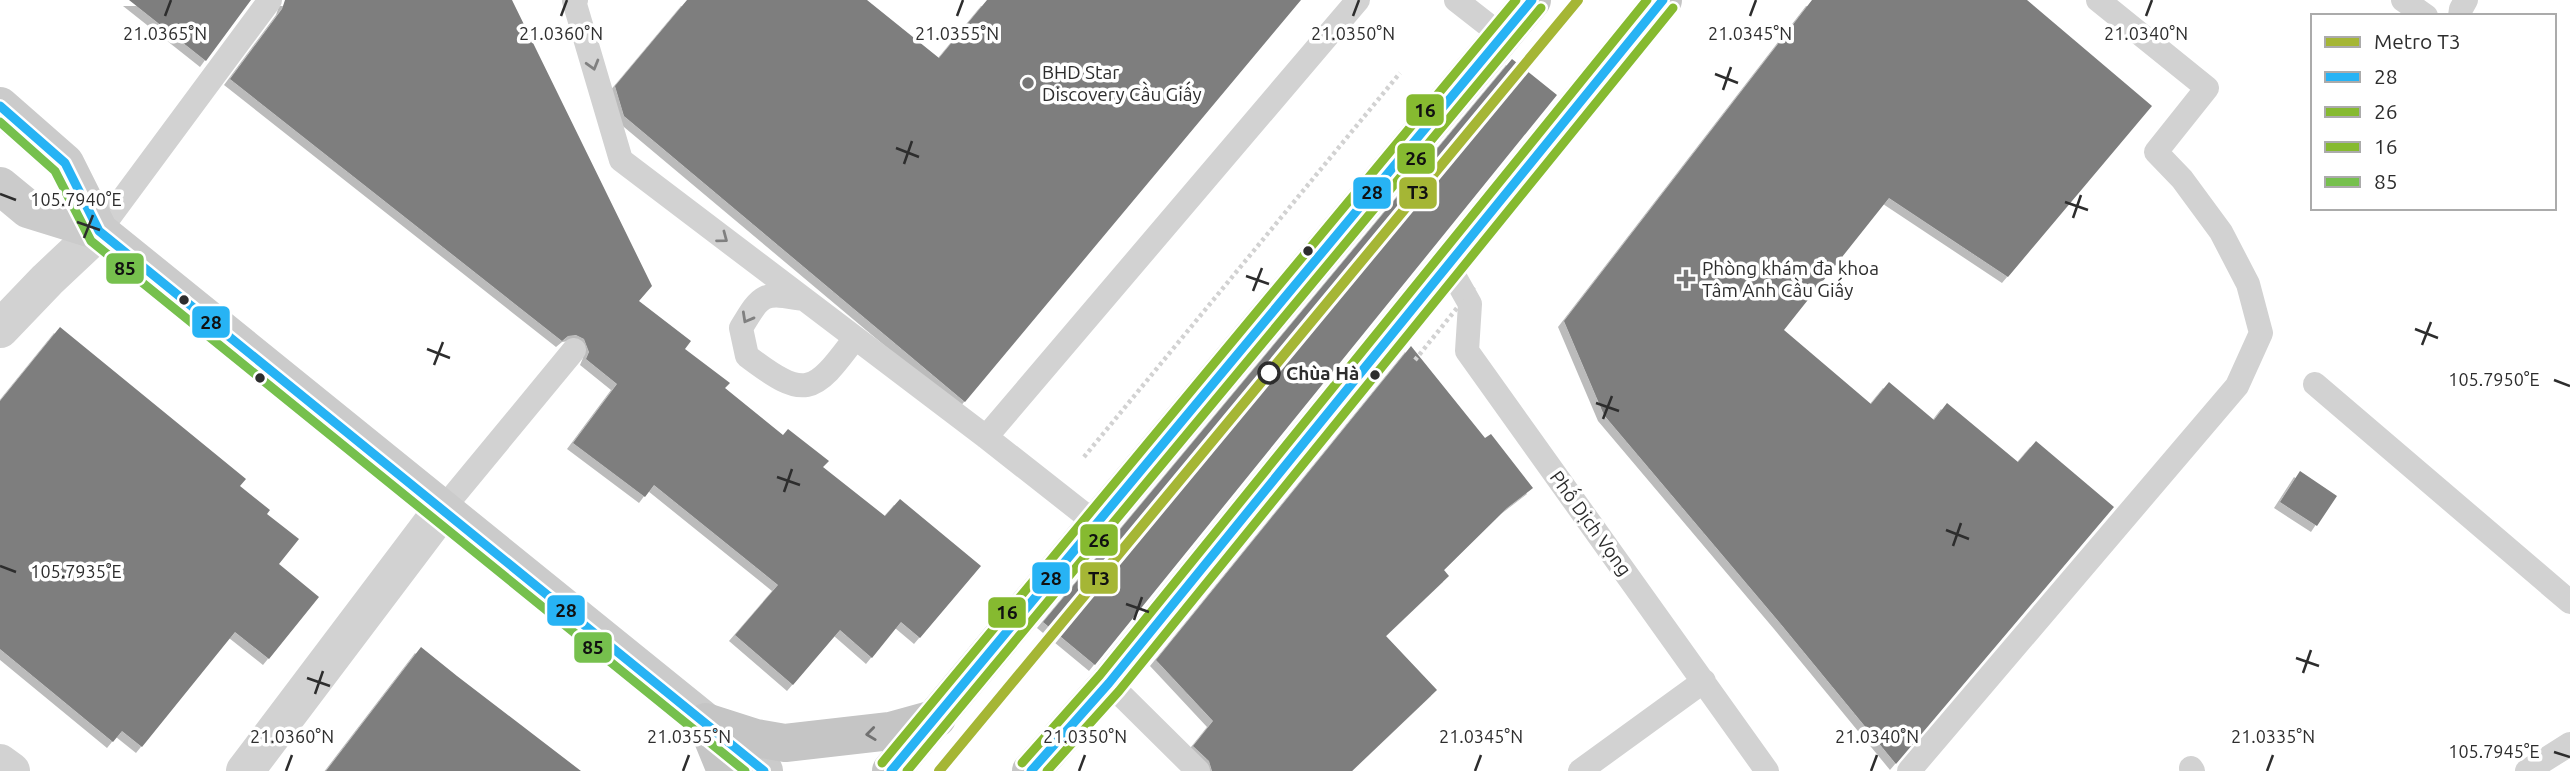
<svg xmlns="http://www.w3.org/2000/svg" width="2570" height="771" viewBox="0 0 2570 771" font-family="Ubuntu,sans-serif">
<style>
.building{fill:#7e7e7e;filter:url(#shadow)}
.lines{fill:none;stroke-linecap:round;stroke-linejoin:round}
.path{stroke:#d2d2d2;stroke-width:4.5;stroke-dasharray:3.5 3.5;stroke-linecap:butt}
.lane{stroke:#d2d2d2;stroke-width:24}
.street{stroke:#d2d2d2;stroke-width:38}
.secondary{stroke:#cbcbcb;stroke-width:38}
.primary{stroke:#c5c5c5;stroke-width:38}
.path-bridge{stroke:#d2d2d2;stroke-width:4.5;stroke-dasharray:3.5 3.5;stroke-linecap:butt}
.bus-1-casing{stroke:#fff;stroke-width:14}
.bus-2-casing{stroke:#fff;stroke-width:14}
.bus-3-casing{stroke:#fff;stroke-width:14}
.bus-4-casing{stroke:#fff;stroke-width:14}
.bus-1{stroke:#27b3f4;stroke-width:9}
.bus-2{stroke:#86ba30;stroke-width:9}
.bus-3{stroke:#86ba30;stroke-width:9}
.bus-4{stroke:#76c04d;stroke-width:9}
.metro-1-casing{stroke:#fff;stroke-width:16}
.metro-1{stroke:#a5b635;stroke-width:10}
.oneway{stroke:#808080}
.oneway2{stroke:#717171}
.ticks{fill:none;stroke:#2d2d2d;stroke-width:2.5}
.poi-dot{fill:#767676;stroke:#fff;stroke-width:2.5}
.bus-dot{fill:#2d2d2d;stroke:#fff;stroke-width:2.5}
.stop-dot{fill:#fff;stroke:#2d2d2d;stroke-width:3.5}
.labels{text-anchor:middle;stroke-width:7;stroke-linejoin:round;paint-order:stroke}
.poi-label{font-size:19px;fill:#2d2d2d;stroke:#fff;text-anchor:start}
.stop-label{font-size:19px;font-weight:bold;fill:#2d2d2d;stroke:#fff;text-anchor:start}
.street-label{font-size:19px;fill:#2d2d2d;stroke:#fff}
.ticks-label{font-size:18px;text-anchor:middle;fill:#2d2d2d;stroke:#fff;stroke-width:7;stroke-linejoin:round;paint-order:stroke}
.line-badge{stroke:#fff;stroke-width:2.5}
.pale-badge-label{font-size:19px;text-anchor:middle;font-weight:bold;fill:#111}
</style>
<defs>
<filter id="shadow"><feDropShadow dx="-6" dy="6" stdDeviation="0" flood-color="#0004"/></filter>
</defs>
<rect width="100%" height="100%" fill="#fff"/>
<!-- building -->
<path class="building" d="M129,0H251L206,61Z
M285,0H512L652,286L639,301L691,341L685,349L730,383L725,388L783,435L788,429L829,461L823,467L885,516L900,499L981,566L920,638L901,622L872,658L840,630L793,685L735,635L778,585L654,485L645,497L573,443L617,384L586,359L589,352L584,339L576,335L568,336L562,341L230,79L282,9Z
M687,0H867L939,58L987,0H1301L965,402L624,116L615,86Z
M1812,0H2027L2152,106L2008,277L1889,198L1784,330L1871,404L1889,382L1934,420L1947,403L2018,462L2036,441L2114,507L1896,764L1780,623L1604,415L1564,321Z
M1512,59L1557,95L1095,665L1043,622Z
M60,327L246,479L240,486L270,510L267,514L299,539L279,564L319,597L269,659L235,632L142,747L122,731L113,742L0,649V401Z
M1411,346L1485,438L1491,434L1533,488L1507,508L1444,570L1449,576L1386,636L1437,690L1352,771H1212L1209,761L1193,746L1213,721L1156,660Z
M2300,471L2337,496L2317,526L2280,502Z
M421,647L457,676L581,771H326Z"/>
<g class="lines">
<!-- path -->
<path class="path" d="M1084,457L1400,73"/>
<!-- lane -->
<path class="lane" d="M576,0L574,1L621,160L986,437L1098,525
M1456,0L1502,36
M2403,0L2426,16
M2460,16L2461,9L2466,0
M99,231L270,0
M1448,265L1470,304L1467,351L1767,771
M803,299C763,292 762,293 741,328L747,356C805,400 813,395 855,338
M2315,384L2570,602
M986,437L1358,0
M442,510L574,350
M1109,683L1198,771
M2191,768L2193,771
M1580,771L1704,681
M1909,771L2237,386L2261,333L2248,284L2221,232L2182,179L2156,152L2207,88L2098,0
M2527,771L2570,744"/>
<!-- street -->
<path class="street" d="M0,329L47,280L99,231
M0,763L11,771
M245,771L442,510"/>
<!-- secondary -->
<path class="secondary" d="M0,106L65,163L99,231
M0,186L28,209L99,231L706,722L764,771"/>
<!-- primary -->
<path class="primary" d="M706,722L756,738L785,743L890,731L937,718
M706,722L726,771
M891,771L1532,0
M1031,771L1109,683L1663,0"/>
<!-- path-bridge -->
<path class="path-bridge" d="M1415,360L1474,287"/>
<defs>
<path id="bus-1" d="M0,106L65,163L99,231L764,771
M891,771L1532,0
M1031,771L1109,683L1663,0"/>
<path id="bus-2" d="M907,771L1541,8
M1047,771L1119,691L1673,8"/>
<path id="bus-3" d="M882,763L1516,0
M1022,763L1100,675L1647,0"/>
<path id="bus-4" d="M0,122L55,171L91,241L745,771"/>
</defs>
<!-- bus-1 casing -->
<use href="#bus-1" class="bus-1-casing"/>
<!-- bus-2 casing -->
<use href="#bus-2" class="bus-2-casing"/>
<!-- bus-3 casing -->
<use href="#bus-3" class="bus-3-casing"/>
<!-- bus-4 casing -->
<use href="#bus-4" class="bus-4-casing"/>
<!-- bus-1 -->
<use href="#bus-1" class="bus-1"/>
<!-- bus-2 -->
<use href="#bus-2" class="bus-2"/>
<!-- bus-3 -->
<use href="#bus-3" class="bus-3"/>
<!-- bus-4 -->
<use href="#bus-4" class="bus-4"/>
<defs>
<path id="metro-1" d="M939,771L1578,0"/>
</defs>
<!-- metro-1 casing -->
<use href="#metro-1" class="metro-1-casing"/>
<!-- metro-1 -->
<use href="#metro-1" class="metro-1"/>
</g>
<!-- one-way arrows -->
<defs><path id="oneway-chevron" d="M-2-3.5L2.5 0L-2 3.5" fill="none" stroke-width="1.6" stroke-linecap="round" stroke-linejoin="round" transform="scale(1.75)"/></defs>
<g class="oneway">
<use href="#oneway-chevron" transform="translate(593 65) rotate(74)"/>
<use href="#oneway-chevron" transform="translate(723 238) rotate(37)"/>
<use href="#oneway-chevron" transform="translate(747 318) rotate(119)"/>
</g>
<use class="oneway2" href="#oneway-chevron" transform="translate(871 734) rotate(173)"/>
<!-- ticks -->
<path class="ticks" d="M165,16L171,0M561,16L567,0M957,16L963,0M1353,16L1359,0M1750,16L1756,0M2146,16L2152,0M1715,74L1738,83M1723,90L1731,67M896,148L919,157M904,164L912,141M0,194L16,200M2065,202L2088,210M2073,218L2081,195M77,222L100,230M84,238L93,215M1246,276L1269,284M1253,291L1262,268M2415,329L2438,338M2422,345L2431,322M427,349L450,358M434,365L443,342M2554,380L2570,386M1596,403L1619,411M1603,419L1612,396M777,477L800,485M784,492L792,469M1946,530L1969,539M1953,546L1961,523M0,566L16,572M1126,604L1149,612M1134,620L1142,597M2296,658L2319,666M2303,673L2311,650M307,678L330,686M315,694L323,671M2554,752L2570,757M286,771L292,755M683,771L689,755M1079,771L1085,755M1475,771L1481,755M1871,771L1877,755M2267,771L2273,755"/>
<!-- markers -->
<g class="poi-dot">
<circle cx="1028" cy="83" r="7"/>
<path d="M1682.5 268.5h7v7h7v7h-7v7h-7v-7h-7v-7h7z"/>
</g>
<g class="bus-dot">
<circle cx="1308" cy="251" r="6"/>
<circle cx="184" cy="300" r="6"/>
<circle cx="1375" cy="375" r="6"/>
<circle cx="260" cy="378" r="6"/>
</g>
<circle class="stop-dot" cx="1269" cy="373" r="10"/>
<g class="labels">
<!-- poi labels -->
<g class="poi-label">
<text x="1042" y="79">BHD Star<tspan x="1042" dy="22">Discovery Cầu Giấy</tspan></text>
<text x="1702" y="275">Phòng khám đa khoa<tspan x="1702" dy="22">Tâm Anh Cầu Giấy</tspan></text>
</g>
<!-- stop labels -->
<g class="stop-label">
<text x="1286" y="380">Chùa Hà</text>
</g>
<!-- street labels -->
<g class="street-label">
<text transform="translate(1591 523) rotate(54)" y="7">Phố Dịch Vọng</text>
</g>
</g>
<g class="ticks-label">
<text x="165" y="40">21.0365°N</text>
<text x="561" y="40">21.0360°N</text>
<text x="957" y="40">21.0355°N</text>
<text x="1353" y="40">21.0350°N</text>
<text x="1750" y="40">21.0345°N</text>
<text x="2146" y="40">21.0340°N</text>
<text x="76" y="206">105.7940°E</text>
<text x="2494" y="386">105.7950°E</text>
<text x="76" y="578">105.7935°E</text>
<text x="292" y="743">21.0360°N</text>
<text x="689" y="743">21.0355°N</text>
<text x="1085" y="743">21.0350°N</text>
<text x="1481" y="743">21.0345°N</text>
<text x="1877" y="743">21.0340°N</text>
<text x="2273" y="743">21.0335°N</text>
<text x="2494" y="758">105.7945°E</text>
</g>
<g class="line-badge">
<rect x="1405" y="93" width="40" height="34" rx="7" fill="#86ba30"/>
<rect x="1396" y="142" width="40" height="33" rx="7" fill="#86ba30"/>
<rect x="1352" y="176" width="40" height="34" rx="7" fill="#27b3f4"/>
<rect x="1398" y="176" width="40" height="34" rx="7" fill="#a5b635"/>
<rect x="105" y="252" width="40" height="33" rx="7" fill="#76c04d"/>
<rect x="191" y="305" width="40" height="34" rx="7" fill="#27b3f4"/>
<rect x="1079" y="523" width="40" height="34" rx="7" fill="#86ba30"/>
<rect x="1031" y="561" width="40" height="34" rx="7" fill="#27b3f4"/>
<rect x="1079" y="561" width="40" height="34" rx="7" fill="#a5b635"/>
<rect x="546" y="594" width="40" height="33" rx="7" fill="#27b3f4"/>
<rect x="987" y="596" width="40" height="33" rx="7" fill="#86ba30"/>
<rect x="573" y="631" width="40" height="33" rx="7" fill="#76c04d"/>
</g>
<g class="pale-badge-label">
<text x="1425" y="117">16</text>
<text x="1416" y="165">26</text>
<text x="1372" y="199">28</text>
<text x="1418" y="199">T3</text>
<text x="125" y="275">85</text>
<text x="211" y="329">28</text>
<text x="1099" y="547">26</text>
<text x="1051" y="585">28</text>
<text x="1099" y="585">T3</text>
<text x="566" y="617">28</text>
<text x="1007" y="619">16</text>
<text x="593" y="654">85</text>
</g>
<!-- legend -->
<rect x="2311" y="14" width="245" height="196" fill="#ffffff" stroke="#ababab" stroke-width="2"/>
<rect x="2325" y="37" width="35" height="10" fill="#a5b635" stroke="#ababab" stroke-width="2"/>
<text x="2374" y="49" font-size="21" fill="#2d2d2d">Metro T3</text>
<rect x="2325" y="72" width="35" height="10" fill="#27b3f4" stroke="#ababab" stroke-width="2"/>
<text x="2374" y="84" font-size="21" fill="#2d2d2d">28</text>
<rect x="2325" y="107" width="35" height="10" fill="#86ba30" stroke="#ababab" stroke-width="2"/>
<text x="2374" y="119" font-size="21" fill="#2d2d2d">26</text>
<rect x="2325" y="142" width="35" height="10" fill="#86ba30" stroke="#ababab" stroke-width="2"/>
<text x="2374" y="154" font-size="21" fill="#2d2d2d">16</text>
<rect x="2325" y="177" width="35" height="10" fill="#76c04d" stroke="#ababab" stroke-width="2"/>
<text x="2374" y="189" font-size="21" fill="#2d2d2d">85</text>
</svg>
